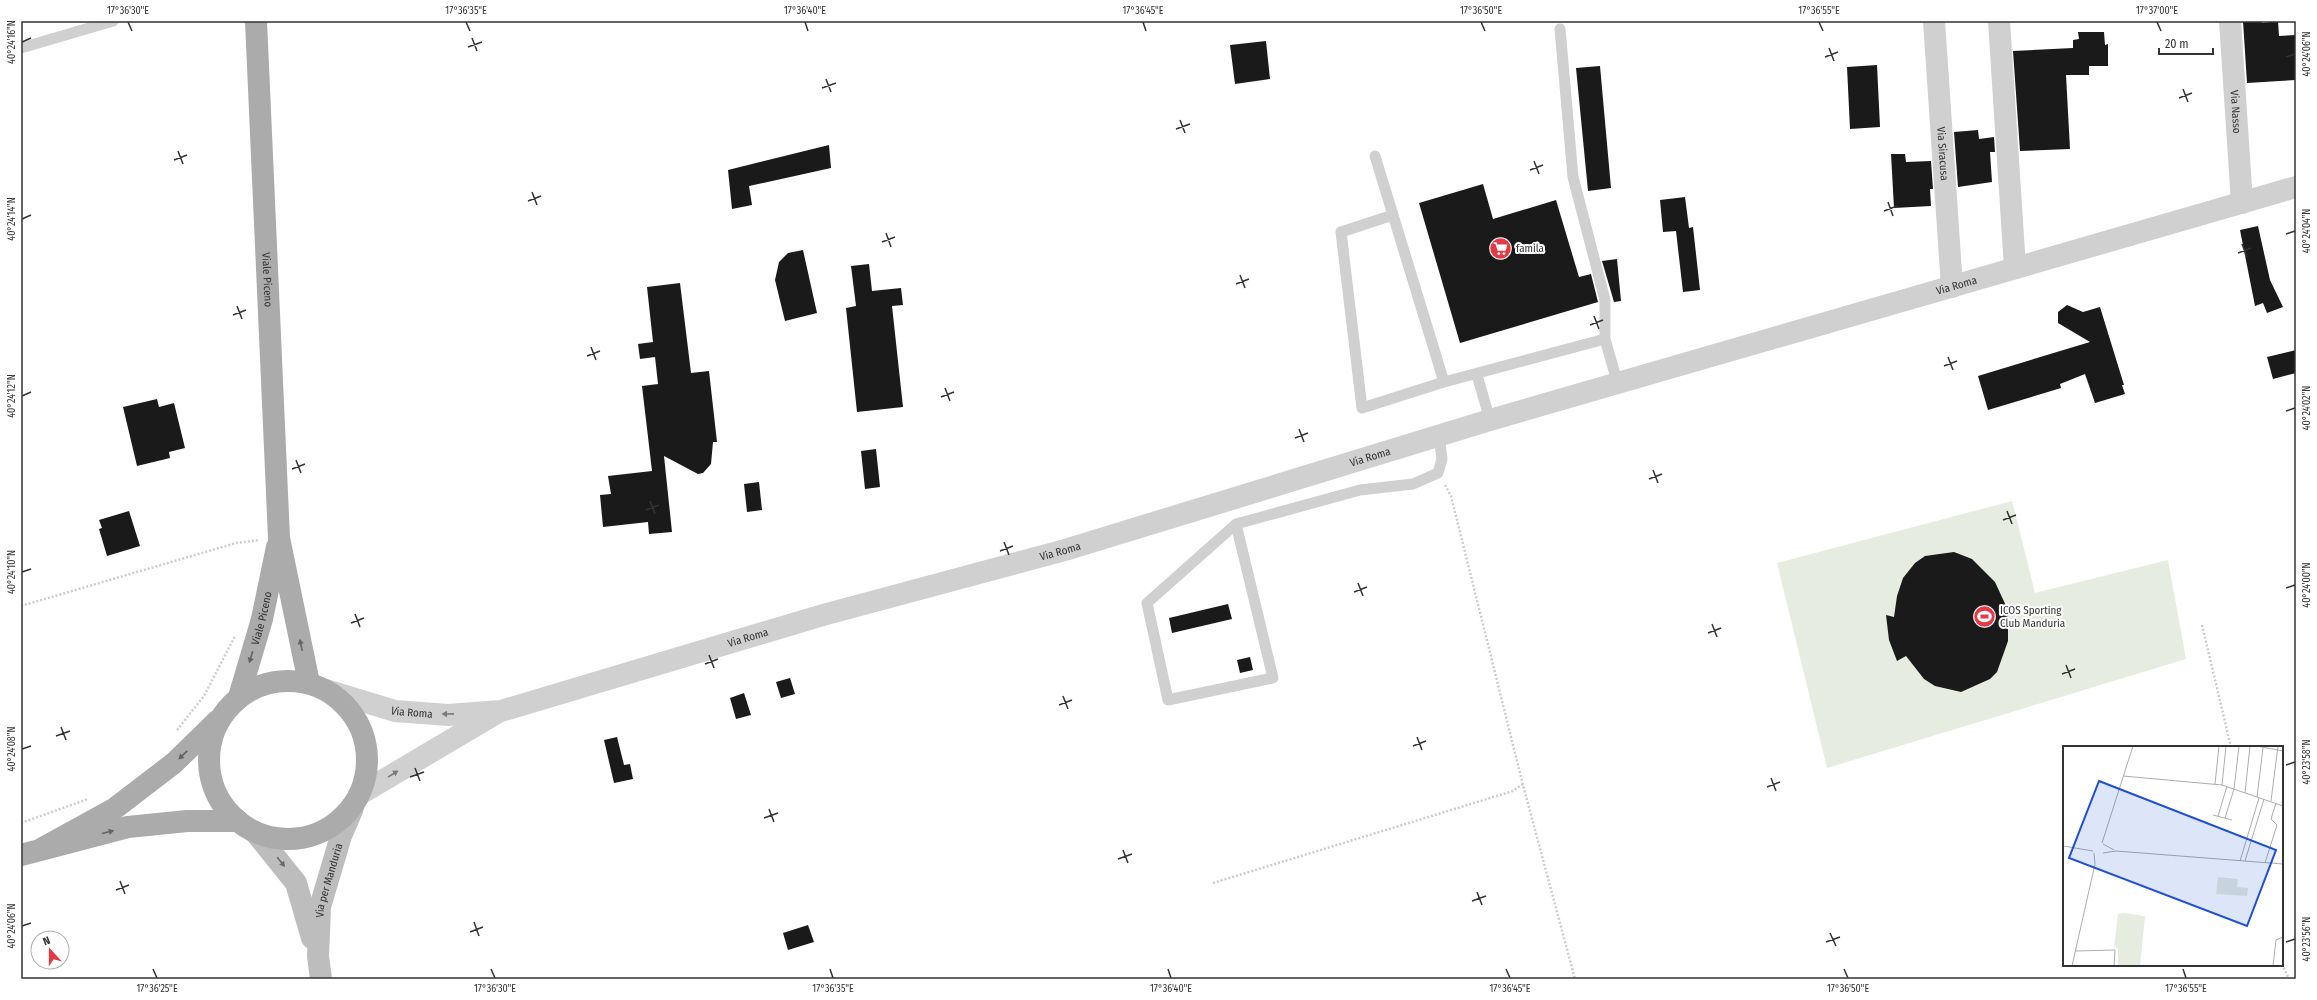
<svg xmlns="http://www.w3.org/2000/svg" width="2317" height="1000" viewBox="0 0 2317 1000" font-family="'Fira Sans Condensed',sans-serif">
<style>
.green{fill:#e6ecdf}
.building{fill:#1a1a1a}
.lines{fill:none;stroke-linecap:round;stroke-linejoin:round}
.path{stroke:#cdcdcd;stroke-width:2.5;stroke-dasharray:2 2;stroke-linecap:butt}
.service{stroke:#d0d0d0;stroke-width:11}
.minor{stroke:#d0d0d0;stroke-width:22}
.tertiary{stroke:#d0d0d0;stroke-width:22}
.secondary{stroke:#bdbdbd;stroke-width:22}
.primary{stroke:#ababab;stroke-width:22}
.oneway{fill:#636363}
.oneway2{fill:#7a7a7a}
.oneway3{fill:#6a6a6a}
.ticks{fill:none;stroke:#333;stroke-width:1.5}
.labels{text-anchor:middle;stroke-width:4;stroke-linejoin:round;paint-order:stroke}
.street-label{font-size:11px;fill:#333;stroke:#fff}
.poi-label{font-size:11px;fill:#333;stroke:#fff;text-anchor:start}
.inset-road{fill:none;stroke:#adadad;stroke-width:1}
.view{fill:#1d4ed8;fill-opacity:0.15;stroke:#1d4ed8;stroke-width:2}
.inset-edge{fill:none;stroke:#333;stroke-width:2}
.neatline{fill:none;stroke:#333;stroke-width:1.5}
.ticks-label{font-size:10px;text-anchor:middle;fill:#333}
</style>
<rect width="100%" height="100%" fill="#fff"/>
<!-- green -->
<path class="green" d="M2012,501L2035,593L2168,560L2186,659L1827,768L1777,563Z"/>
<!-- building -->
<path class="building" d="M2243,21H2262V23L2278,21L2279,36L2296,35V80L2247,83Z
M2078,32H2104L2105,45L2108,44V66H2089V75H2066L2070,149L2020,151L2013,51L2073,48V40L2079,39Z
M1266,41L1270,79L1235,84L1230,45Z
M1877,65L1880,127L1850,129L1847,67Z
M1600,66L1611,188L1588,191L1576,68Z
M1978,130L1979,139L1994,137L1995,152H1990L1992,182L1958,187L1954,132Z
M829,145L831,168L749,186L752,205L732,209L728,170Z
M1891,154H1905L1906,162L1931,161L1933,189H1930L1931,206L1894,208Z
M1483,184L1493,219L1556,200L1579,277L1591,274L1598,302L1460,343L1419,203Z
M1685,197L1689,228L1693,227L1700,290L1683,292L1676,231L1663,232L1660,200Z
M2258,226L2270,280L2283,307L2267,313L2263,303L2255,306L2240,230Z
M803,250L817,313L785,321L775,280L779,262L788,253Z
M1617,259L1621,301L1614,302L1602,261Z
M869,264L872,291L901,288L903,305L892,306L903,407L857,412L846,308L856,306L851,266Z
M680,283L691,373L709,371L717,442H713L711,464L703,473L698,474L664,456L672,532L649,534L648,522L603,527L600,495L611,494L608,476L652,471L642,386L658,384L655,357L640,359L638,344L653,342L647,287Z
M2067,305L2083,312L2100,307L2124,385H2122L2125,394L2095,403L2085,374L2060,384L2061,388L1988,410L1978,376L2090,342L2058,323V312Z
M2296,350V373L2273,379L2267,357Z
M157,399L159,407L174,403L185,448L169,452L170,458L137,466L123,407Z
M876,449L880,487L865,489L861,451Z
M759,482L762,510L747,512L744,484Z
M129,511L140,546L107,556L99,529L102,528L99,520Z
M1954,552L1972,559L1995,582L2007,608L2008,624V641L1997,672L1990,679L1961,692L1935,686L1924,679L1906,656L1897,661L1889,640L1886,615L1894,617L1897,596L1903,578L1915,563L1925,556Z
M1228,604L1232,619L1172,633L1169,618Z
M1250,657L1253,670L1240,673L1237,660Z
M790,678L795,694L781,698L776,682Z
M744,693L751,715L736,719L730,698Z
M617,737L624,765L630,764L633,779L614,783L604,740Z
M808,925L814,942L788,950L783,933Z"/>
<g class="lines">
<!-- path -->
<path class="path" d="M1445,485L1451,496L1523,785L1575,979
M21,606L236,543L259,540
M2202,625L2231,747
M177,730L204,696L235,636
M21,823L88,799
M1213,883L1513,791L1523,784
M2282,964L2289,979"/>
<!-- service -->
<path class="service" d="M1560,29L1573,177L1605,300V339L1618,385
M21,48L113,21
M1375,156L1444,382L1605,339
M1393,215L1341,232L1362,408L1444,382
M1477,375L1490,420
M1236,524L1273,678L1168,700L1147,603L1236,524L1360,490L1413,484L1438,473L1442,459L1439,435"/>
<!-- minor -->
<g class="minor">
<path id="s1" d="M1934,21L1952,287"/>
<path d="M1999,21L2015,268"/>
<path id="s2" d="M2230,21L2242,203"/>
</g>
<!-- tertiary -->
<g class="tertiary">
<path id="s3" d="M326,690L395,711L448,715L501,711L823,615L1065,550L1490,420L2296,187"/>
<path d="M360,794L495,714"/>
</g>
<!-- secondary -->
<g class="secondary">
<path d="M255,832L296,883L312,938"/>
<path id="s4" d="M321,979L318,956L320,907L341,836L353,808"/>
</g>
<!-- primary -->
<g class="primary">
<path id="s5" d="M256,21L279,538L309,683"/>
<circle cx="288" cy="760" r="79"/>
<path id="s6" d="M239,697L262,619L277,547"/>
<path d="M43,848L114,809L174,763L217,721"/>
<path d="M21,855L128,827L187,821H238"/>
</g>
</g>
<!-- one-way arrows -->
<defs><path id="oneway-solid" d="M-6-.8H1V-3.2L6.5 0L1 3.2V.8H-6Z"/></defs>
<g class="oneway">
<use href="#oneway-solid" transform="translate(301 645) rotate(-102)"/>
<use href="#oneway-solid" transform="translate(251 657) rotate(107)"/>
<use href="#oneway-solid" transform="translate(183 755) rotate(136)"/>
<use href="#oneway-solid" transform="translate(108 832) rotate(-14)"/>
</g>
<g class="oneway2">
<use href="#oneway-solid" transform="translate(448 714) rotate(179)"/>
<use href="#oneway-solid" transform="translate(393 774) rotate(-32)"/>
</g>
<use class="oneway3" href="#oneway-solid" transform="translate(281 862) rotate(51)"/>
<!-- ticks -->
<path class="ticks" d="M128,22L132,31M466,22L470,31M805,22L808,31M1143,22L1146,31M1481,22L1485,31M1819,22L1823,31M2157,22L2161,31M472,38L477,51M22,42L31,38M468,47L482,42M1829,48L1834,61M1825,57L1838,52M2286,57L2295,54M826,79L831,92M822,88L836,83M2183,89L2188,102M2179,98L2192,93M1180,120L1185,133M1176,129L1190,124M178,151L183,164M174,160L187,155M1534,161L1539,174M1530,170L1543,165M532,192L537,205M528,201L541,196M1888,202L1893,216M1884,211L1897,206M22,219L31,215M886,233L891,247M2286,234L2295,231M882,242L895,237M2242,244L2247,257M2238,253L2251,248M1240,275L1245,288M1236,284L1249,279M237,306L242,319M233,315L246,310M1594,316L1599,329M1590,325L1603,320M591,347L596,360M587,356L600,351M1948,357L1953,370M1944,366L1957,361M945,388L950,401M22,396L31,392M941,397L954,392M2286,411L2295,408M1299,429L1304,442M1295,438L1308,433M296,460L301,473M292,469L305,464M1653,470L1658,483M1649,479L1662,474M650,501L655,514M646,510L659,505M2007,511L2012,524M2003,520L2016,515M1004,542L1009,555M1000,551L1013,546M22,572L31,569M1358,583L1363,596M2286,588L2295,585M1354,592L1367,587M355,614L360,627M351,623L364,618M1712,624L1717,637M1708,633L1721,628M709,655L714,668M705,664L718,659M2066,665L2071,678M2062,674L2075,669M1063,696L1068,709M1059,705L1072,700M61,727L66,740M56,736L70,731M1417,737L1422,750M1413,746L1426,741M22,749L31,746M2286,765L2295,762M415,768L420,781M410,777L424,772M1771,778L1776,791M1767,787L1780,782M769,809L774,822M764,818L778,813M1123,850L1128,863M1118,859L1132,854M120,881L125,894M116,890L129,885M1477,892L1482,905M1472,901L1486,896M474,922L479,936M22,926L31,923M470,932L483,927M1830,933L1836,946M1826,942L1840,937M2286,942L2295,939M153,969L157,978M491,969L495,978M830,969L833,978M1168,969L1171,978M1506,969L1510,978M1844,969L1848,978M2183,969L2186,978"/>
<!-- icons -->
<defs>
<symbol id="supermarket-disc" viewBox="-11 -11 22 22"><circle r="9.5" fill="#e63946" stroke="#fff"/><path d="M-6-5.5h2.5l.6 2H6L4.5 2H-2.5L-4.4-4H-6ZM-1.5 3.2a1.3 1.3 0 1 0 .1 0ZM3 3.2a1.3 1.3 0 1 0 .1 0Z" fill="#fff"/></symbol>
<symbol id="stadium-disc" viewBox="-11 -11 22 22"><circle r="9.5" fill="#e63946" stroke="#fff"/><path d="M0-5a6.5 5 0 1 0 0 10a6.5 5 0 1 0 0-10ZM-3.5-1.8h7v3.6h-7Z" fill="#fff"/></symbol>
</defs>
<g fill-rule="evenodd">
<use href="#supermarket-disc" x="1488" y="236" width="25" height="25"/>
<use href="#stadium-disc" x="1972" y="604" width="25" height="25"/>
</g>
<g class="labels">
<!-- street labels -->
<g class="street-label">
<text dy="4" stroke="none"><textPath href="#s2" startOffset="91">Via Nasso</textPath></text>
<text dy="4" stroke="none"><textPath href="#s1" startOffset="133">Via Siracusa</textPath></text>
<text dy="4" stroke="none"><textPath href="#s5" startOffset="259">Viale Piceno</textPath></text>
<text dy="4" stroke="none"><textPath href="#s3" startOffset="1695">Via Roma</textPath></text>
<text dy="4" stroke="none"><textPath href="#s3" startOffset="1084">Via Roma</textPath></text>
<text dy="4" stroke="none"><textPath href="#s3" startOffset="760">Via Roma</textPath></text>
<text dy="4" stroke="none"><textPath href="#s6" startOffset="82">Viale Piceno</textPath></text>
<text dy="4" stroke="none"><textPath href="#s3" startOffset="436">Via Roma</textPath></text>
<text dy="4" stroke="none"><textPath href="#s3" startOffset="89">Via Roma</textPath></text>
<text dy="4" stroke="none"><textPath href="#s4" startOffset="100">Via per Manduria</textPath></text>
</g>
<!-- poi labels -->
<g class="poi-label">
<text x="1516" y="252">famila</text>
<text x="2000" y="614">ICOS Sporting<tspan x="2000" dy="13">Club Manduria</tspan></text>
</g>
</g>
<!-- overview -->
<g transform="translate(2063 746)">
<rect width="220" height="220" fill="#fff"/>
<path d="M155,131L175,133L174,141L185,142L184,150L153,148ZM61,167L82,170L77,220H55V202L51,201L55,168Z" fill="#e6ecdf"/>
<path class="inset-road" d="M194,0L220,5M60,30L159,39L220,60M152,38L156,0M159,39L163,0M171,43L176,0M182,47L187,0M194,51L200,2M208,55L215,0M150,69L169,74M155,70L164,40M162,72L171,43M39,97L70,0M40,98L51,104M0,100L30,105M40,107L53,105L220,118M177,115L196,52M182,115L201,53M202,117L214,79L208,73L213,57M12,205L52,204L51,220M9,220L32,118L31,107M210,220L213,194L220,191"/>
<path class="view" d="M36,35L213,104L184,180L6,112Z"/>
<rect width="220" height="220" class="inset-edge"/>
</g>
<!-- border -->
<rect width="2317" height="1000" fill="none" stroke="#ffffff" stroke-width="44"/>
<!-- north arrow -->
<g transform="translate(50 950) rotate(339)"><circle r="19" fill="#ffffff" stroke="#adadad"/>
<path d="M0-3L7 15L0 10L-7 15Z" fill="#e63946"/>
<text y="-6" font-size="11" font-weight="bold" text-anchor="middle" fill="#333333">N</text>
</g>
<!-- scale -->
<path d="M2159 48v6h54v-6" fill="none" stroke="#333333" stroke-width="2"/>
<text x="2165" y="48" font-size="12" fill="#333333" stroke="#ffffff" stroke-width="3" paint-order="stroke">20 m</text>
<rect x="22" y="22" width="2273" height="956" class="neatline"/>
<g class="ticks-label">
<text x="128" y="14">17°36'30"E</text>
<text x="466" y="14">17°36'35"E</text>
<text x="805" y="14">17°36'40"E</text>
<text x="1143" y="14">17°36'45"E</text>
<text x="1481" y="14">17°36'50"E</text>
<text x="1819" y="14">17°36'55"E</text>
<text x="2157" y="14">17°37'00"E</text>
<text transform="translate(11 42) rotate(-90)" y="4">40°24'16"N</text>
<text transform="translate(2306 54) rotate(-90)" y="4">40°24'06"N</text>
<text transform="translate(11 219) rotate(-90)" y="4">40°24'14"N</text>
<text transform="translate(2306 231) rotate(-90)" y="4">40°24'04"N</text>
<text transform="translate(11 396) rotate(-90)" y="4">40°24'12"N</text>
<text transform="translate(2306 408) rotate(-90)" y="4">40°24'02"N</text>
<text transform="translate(11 572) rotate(-90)" y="4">40°24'10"N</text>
<text transform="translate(2306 585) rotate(-90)" y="4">40°24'00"N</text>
<text transform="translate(11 749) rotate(-90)" y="4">40°24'08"N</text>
<text transform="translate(2306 762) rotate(-90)" y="4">40°23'58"N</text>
<text transform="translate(11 926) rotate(-90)" y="4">40°24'06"N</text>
<text transform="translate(2306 939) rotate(-90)" y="4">40°23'56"N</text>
<text x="157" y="992">17°36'25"E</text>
<text x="495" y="992">17°36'30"E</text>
<text x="833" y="992">17°36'35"E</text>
<text x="1171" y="992">17°36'40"E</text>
<text x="1510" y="992">17°36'45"E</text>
<text x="1848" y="992">17°36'50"E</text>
<text x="2186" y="992">17°36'55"E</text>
</g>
</svg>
